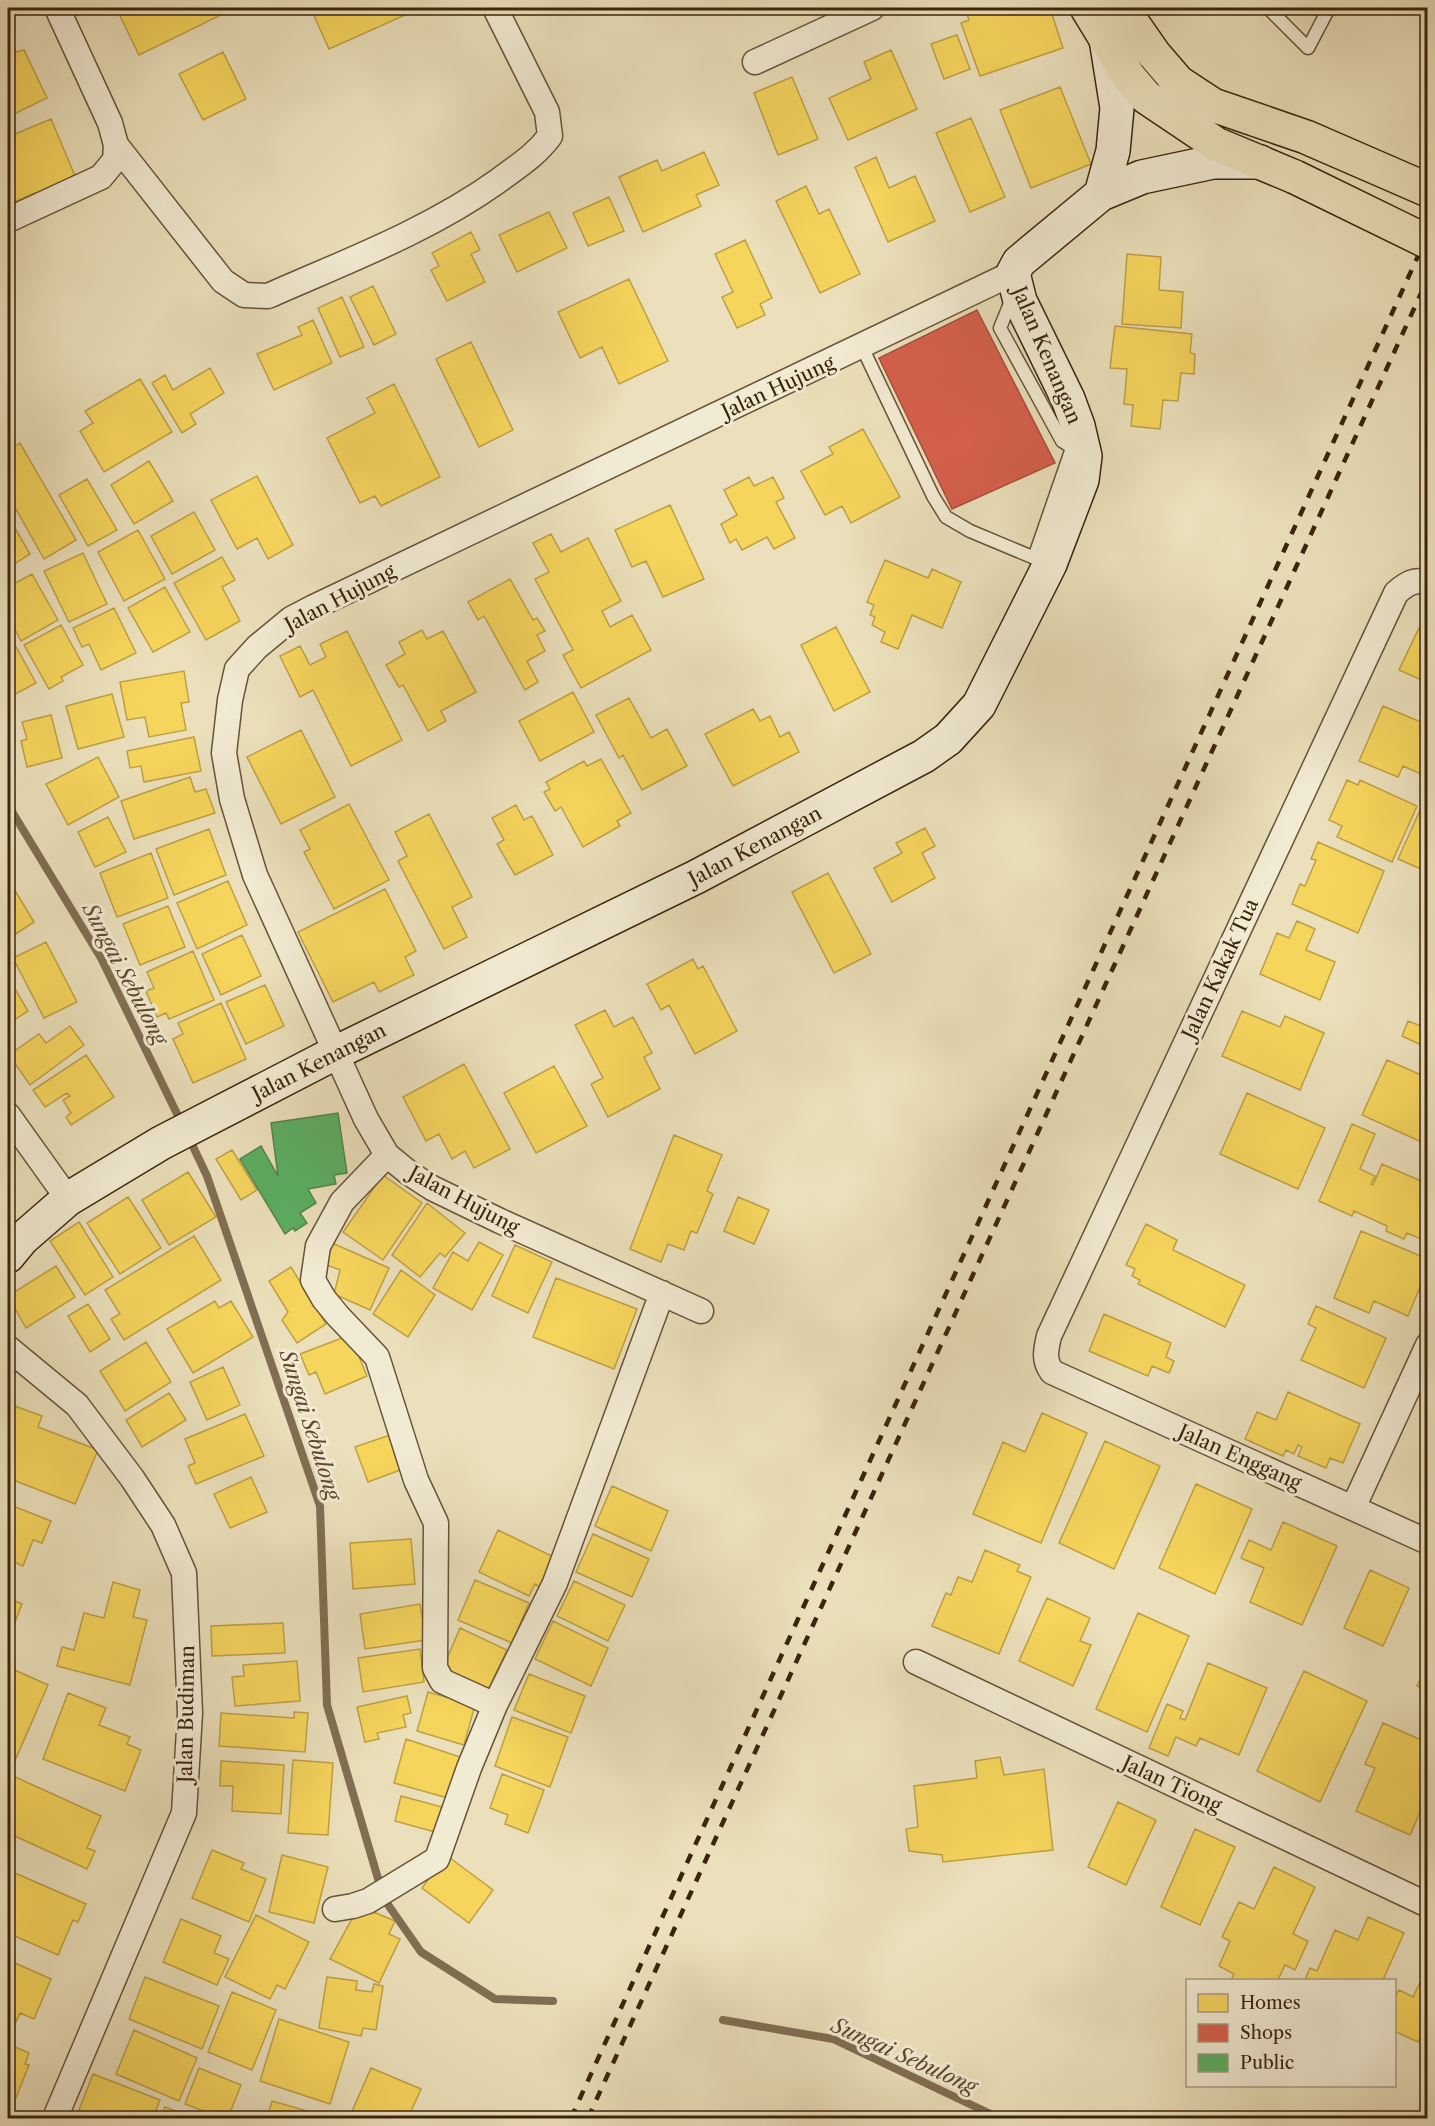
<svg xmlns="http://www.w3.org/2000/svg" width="1435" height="2126" viewBox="0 0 1435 2126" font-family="'Libre Caslon Text',serif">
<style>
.homes{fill:#f6d55c;stroke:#bea044;stroke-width:1.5}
.shops{fill:#d6604d;stroke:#a84e3a;stroke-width:1.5}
.public{fill:#5aae61;stroke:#518548;stroke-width:1.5}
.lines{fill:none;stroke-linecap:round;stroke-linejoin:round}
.stream{stroke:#816e52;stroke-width:8}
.lane-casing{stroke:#675338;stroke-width:15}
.street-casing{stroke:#675338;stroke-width:27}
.secondary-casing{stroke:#3b240c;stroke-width:36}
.primary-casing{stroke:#3b240c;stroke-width:36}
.lane{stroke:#f2ebd3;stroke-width:12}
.street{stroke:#f2ebd3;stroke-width:24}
.secondary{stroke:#f2ebd3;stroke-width:33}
.primary{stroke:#ebe0bb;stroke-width:33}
.rail{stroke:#3b240c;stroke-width:4.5;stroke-dasharray:10 10;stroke-linecap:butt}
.primary-bridge-casing{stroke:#3b240c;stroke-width:36;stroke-linecap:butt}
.primary-bridge{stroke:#ebe0bb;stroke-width:33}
.labels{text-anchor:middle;stroke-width:6;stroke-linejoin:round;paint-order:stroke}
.street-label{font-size:20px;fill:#3b240c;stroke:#f2ebd3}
.water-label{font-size:21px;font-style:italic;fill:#5e492f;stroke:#f2ebd3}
</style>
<rect width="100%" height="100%" fill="#ebe0bb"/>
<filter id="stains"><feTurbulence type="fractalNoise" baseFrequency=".00333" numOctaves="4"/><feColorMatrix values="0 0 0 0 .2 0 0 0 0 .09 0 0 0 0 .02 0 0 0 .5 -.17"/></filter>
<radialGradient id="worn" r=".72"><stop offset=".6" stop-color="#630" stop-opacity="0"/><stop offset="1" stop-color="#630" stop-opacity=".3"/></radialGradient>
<!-- homes -->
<path class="homes" d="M133,8H218L221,15L139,55L119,14Z
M314,8H410L412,12L329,49L311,9Z
M965,8H1039L1040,11L1050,8L1063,48L980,76L961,23L969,20Z
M957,35L970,69L944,79L931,44Z
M11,40L16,52L24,50L47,98L8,117V41Z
M891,50L917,109L848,140L829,98L871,79L864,62Z
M223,52L246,99L203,120L179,74Z
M792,77L818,139L778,155L754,93Z
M1060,87L1091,164L1031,188L1000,110Z
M971,118L1005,197L970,212L936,133Z
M51,119L78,183L37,200L35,193L8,205V137Z
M704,152L719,185L696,195L701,206L643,232L619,177L657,160L662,171Z
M876,157L889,188L915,176L935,221L888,242L855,167Z
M806,186L819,214L829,209L860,274L820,293L776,201Z
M609,197L624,231L588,246L573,213Z
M549,212L567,248L517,272L499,235Z
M471,232L480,250L471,254L485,282L447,301L431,270L439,266L432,253Z
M745,240L772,298L760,304L765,315L737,328L722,297L733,292L715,254Z
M1127,254L1161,257L1159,290L1183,292L1181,328L1122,324Z
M629,279L668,361L619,384L602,347L580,358L558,312Z
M373,286L396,334L374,345L350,297Z
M342,297L364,347L340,357L318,308Z
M313,320L332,363L274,390L257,354L302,335L298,327Z
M1115,326L1192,334L1190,353L1195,354L1194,374L1181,373L1178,401L1163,400L1160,429L1131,426L1133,405L1124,404L1127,369L1110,368Z
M471,342L513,430L479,447L436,359Z
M210,368L224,393L190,414L196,424L182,433L152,383L165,375L173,390Z
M140,379L172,432L104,472L80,431L93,423L85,411Z
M394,384L440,477L381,506L375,496L360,503L327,438L375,413L367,398Z
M863,429L900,497L851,523L842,506L825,515L801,471L833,454L829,447Z
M20,443L76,540L44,559L8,495V451Z
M149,461L173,501L134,524L111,485Z
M257,476L293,545L268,559L257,538L237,549L211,500Z
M749,477L754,486L773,477L784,498L776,502L795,538L774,549L767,537L742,550L736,539L730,543L721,524L737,515L724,490Z
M87,479L117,530L88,546L59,495Z
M670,505L704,579L663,597L646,561L632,567L615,530Z
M194,512L215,550L172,574L151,536Z
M8,516L30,554L8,568Z
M138,530L165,579L124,601L98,552Z
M551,534L561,552L588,538L621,601L602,611L610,627L632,615L651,650L581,688L563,655L573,650L535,579L549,572L533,543Z
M83,553L107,604L69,622L44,571Z
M222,557L235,580L222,587L240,621L206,640L174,583Z
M885,560L928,578L932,569L961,582L942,628L912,615L898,649L881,642L885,632L872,625L875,617L870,615L874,605L867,602Z
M32,574L58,620L21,641L8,616V587Z
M510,579L533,620L537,618L545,631L537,635L545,651L527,661L538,682L525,690L484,616L478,620L468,602Z
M165,587L190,632L153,652L128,608Z
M114,608L136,653L101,670L89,644L82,647L73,628Z
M61,625L83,665L61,677L63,681L49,689L24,645Z
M836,627L870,692L834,711L801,645Z
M1419,628L1428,632V683L1399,670Z
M422,630L427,639L443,631L476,692L441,711L446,721L428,731L403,685L399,687L386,665L405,654L399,642Z
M347,631L402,740L351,766L313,690L300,697L280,656L300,646L310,665L326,657L320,644Z
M14,643L36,683L8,698V647Z
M184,671L189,702L181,703L186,730L149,737L145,717L127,720L120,682Z
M573,692L594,732L540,761L519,721Z
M112,694L124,737L78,749L66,706Z
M629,698L651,738L667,729L687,766L642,790L623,755L619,758L596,715Z
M1383,706L1428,725V777L1403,766L1398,777L1359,761Z
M753,709L760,721L770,716L780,737L789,732L799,752L733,786L705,734Z
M51,715L62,758L27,767L21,741L27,739L22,722Z
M301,730L335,797L281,824L247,757Z
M194,737L201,771L144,782L141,766L130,768L127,751Z
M98,757L119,797L68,825L46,784Z
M601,759L631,813L617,821L620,826L583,847L561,807L555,811L544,792L550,789L546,782L584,761L587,766Z
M190,777L195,792L206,789L215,813L134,839L121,801Z
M1347,780L1358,785L1360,780L1417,806L1392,862L1337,837L1342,826L1329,820Z
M1426,797L1428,798V872L1398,859Z
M349,804L389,880L334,909L304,852L310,849L300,830Z
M516,805L524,820L532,816L553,855L515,875L497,844L504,840L492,818Z
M429,814L472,897L452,907L467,937L444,949L398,861L407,856L395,832Z
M108,817L126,852L95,867L78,832Z
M925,828L935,846L922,853L935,878L892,902L874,868L902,853L896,843Z
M209,829L226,875L174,895L156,849Z
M1318,842L1384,871L1358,933L1292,904L1300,884L1305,886L1316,860L1311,859Z
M151,853L168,898L117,917L100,873Z
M828,873L871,954L834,973L792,892Z
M228,881L247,925L197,949L177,903Z
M11,884L34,922L8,939V885Z
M385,889L416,951L405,957L414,975L379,992L374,982L333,1002L298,932Z
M168,906L185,947L140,965L123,924Z
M1297,921L1315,929L1306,950L1335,962L1320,1000L1260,974L1277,933L1289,938Z
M242,935L261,976L221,995L202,954Z
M46,942L77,1002L44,1018L13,958Z
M193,951L214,1000L169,1019L166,1013L157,1017L146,991L154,988L147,972Z
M693,959L698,969L703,966L737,1031L695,1054L669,1005L661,1010L647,984Z
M8,977L28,1011L8,1024Z
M265,985L284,1026L246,1044L226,1002Z
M221,1003L246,1059L193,1083L173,1039L183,1034L178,1023Z
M605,1010L614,1027L633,1017L652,1053L644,1057L660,1089L608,1117L591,1084L603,1078L575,1025Z
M1242,1011L1280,1027L1285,1016L1324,1033L1300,1090L1222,1056Z
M1425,1017L1428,1018V1048L1402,1036L1408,1021L1421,1026Z
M70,1026L84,1045L30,1085L9,1055L39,1034L46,1043Z
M86,1055L114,1097L71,1125L66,1117L71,1113L63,1100L70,1096L67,1093L45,1107L33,1090Z
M1387,1060L1428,1078V1145L1362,1115Z
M464,1064L510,1149L474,1168L465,1151L452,1159L439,1134L426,1141L403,1097Z
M554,1066L587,1126L536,1153L504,1093Z
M1247,1093L1325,1128L1298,1189L1220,1154Z
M1352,1124L1375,1134L1360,1169L1375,1176L1371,1184L1373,1185L1382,1164L1428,1184V1224L1421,1239L1407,1233L1404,1239L1386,1231L1387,1226L1354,1211L1352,1216L1319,1201Z
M674,1135L722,1155L707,1191L713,1194L697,1233L691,1231L684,1250L668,1244L661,1262L630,1249Z
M232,1150L257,1190L241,1200L216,1159Z
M188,1172L216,1217L169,1245L142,1200Z
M383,1175L422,1203L383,1260L343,1232Z
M128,1197L161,1248L120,1274L87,1223Z
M738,1197L769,1210L754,1244L724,1231Z
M427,1203L465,1233L445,1257L440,1253L420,1277L392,1255Z
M79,1222L113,1277L85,1295L50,1241Z
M1146,1224L1177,1240L1173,1250L1245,1285L1225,1327L1138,1284L1140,1280L1132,1276L1135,1269L1126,1265Z
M1361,1231L1428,1259V1268L1408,1316L1374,1301L1369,1313L1334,1298Z
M194,1236L221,1280L124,1340L111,1319L120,1314L105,1290Z
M479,1242L503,1255L472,1310L433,1288L453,1252L468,1261Z
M332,1243L389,1268L370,1310L334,1294L340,1270L324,1264Z
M515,1245L552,1262L528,1313L492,1296Z
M56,1266L75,1297L26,1328L8,1296Z
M291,1267L326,1324L297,1343L282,1320L288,1312L269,1281Z
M401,1270L435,1295L408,1337L373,1314Z
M556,1278L637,1309L614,1369L533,1337Z
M215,1301L219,1308L231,1301L253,1337L193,1373L167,1329Z
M88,1304L110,1339L90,1352L68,1316Z
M1316,1306L1386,1338L1364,1388L1301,1360L1316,1328L1308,1324Z
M1104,1314L1171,1343L1166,1357L1174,1361L1169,1373L1152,1366L1148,1376L1089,1351Z
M350,1335L367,1376L325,1394L316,1372L309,1375L300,1354Z
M146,1342L171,1382L125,1411L100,1371Z
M223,1367L240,1405L207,1420L190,1382Z
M1288,1392L1360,1424L1343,1463L1330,1458L1326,1468L1298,1456L1302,1447L1298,1445L1294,1454L1286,1450L1283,1456L1245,1439L1257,1412L1276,1420Z
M169,1393L186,1420L142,1447L126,1420Z
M12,1405L42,1416L38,1427L98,1450L75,1504L8,1478V1417Z
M1042,1413L1087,1433L1041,1543L973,1514L1003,1442L1025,1452Z
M245,1414L264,1456L196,1484L188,1466L195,1463L185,1439Z
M390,1435L403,1469L368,1482L355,1447Z
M1105,1441L1160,1466L1114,1569L1059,1543Z
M1428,1472V1489L1421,1486Z
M251,1477L267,1512L230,1528L214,1494Z
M1196,1484L1252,1509L1215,1594L1159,1568Z
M612,1486L668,1511L651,1551L595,1526Z
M8,1504L51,1521L42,1543L33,1540L23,1566L8,1559Z
M1283,1522L1337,1546L1302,1625L1250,1602L1264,1568L1241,1558L1249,1540L1271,1550Z
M498,1530L556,1558L542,1588L535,1584L529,1596L479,1572Z
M593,1534L649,1559L632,1597L576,1572Z
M411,1539L415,1584L353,1589L350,1543Z
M985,1550L1020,1565L1017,1571L1031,1577L999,1654L932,1626L946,1593L951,1595L958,1577L972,1582Z
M1370,1570L1409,1588L1383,1646L1344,1628Z
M475,1580L529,1603L512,1643L458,1620Z
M574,1581L625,1605L608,1641L557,1616Z
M113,1582L140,1590L133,1617L147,1620L130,1685L57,1666L62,1647L74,1650L84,1613L104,1618Z
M8,1598L22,1604L8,1640Z
M1047,1598L1090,1618L1080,1641L1091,1645L1073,1686L1019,1661Z
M420,1604L426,1640L365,1649L360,1614Z
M1138,1613L1189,1636L1147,1732L1096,1709Z
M553,1621L608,1648L591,1686L535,1659Z
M283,1623L285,1653L212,1656L211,1626Z
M460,1628L507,1650L488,1690L443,1668Z
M420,1649L424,1682L363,1692L358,1658Z
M297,1661L300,1701L235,1706L232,1677L244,1676L243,1665Z
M1208,1663L1267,1688L1239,1755L1200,1738L1196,1746L1176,1737L1168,1756L1149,1748L1167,1704L1183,1711L1180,1718L1185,1720Z
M1428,1663V1691L1417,1686Z
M8,1667L48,1685L14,1763L8,1760Z
M1304,1671L1367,1701L1320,1802L1257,1771Z
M529,1674L585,1696L571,1733L514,1710Z
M428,1692L475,1705L464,1745L417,1731Z
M68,1693L106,1708L99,1725L130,1737L127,1744L141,1750L125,1791L43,1759Z
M407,1696L411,1713L403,1715L406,1727L377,1733L379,1739L365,1742L357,1707Z
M294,1712L308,1713L305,1752L219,1746L221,1713L294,1718Z
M512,1717L568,1737L550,1787L495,1766Z
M1383,1723L1428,1743V1794L1410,1835L1356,1811L1375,1768L1365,1764Z
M406,1739L460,1757L448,1798L394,1783Z
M1000,1757L1004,1775L1044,1769L1053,1850L943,1862L942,1855L909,1851L906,1829L918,1827L914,1786L977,1778L975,1761Z
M293,1760L333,1763L328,1835L288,1833Z
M221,1761L284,1765L281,1814L232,1811L233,1786H220Z
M502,1774L544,1790L528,1833L505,1824L508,1815L490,1808Z
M13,1776L101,1816L87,1848L95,1851L87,1869L8,1833V1789Z
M401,1796L442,1807L435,1832L395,1821Z
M1118,1802L1156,1820L1126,1885L1088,1867Z
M1195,1829L1235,1847L1200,1925L1161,1907Z
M212,1850L244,1863L241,1869L266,1879L249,1922L192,1898Z
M282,1855L328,1867L314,1923L269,1912Z
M446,1855L493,1890L469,1923L422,1888Z
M1274,1867L1315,1887L1293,1934L1308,1941L1295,1970L1285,1965L1278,1980H1231L1234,1974L1219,1966L1230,1941L1222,1937L1239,1902L1254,1909Z
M8,1870L86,1904L78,1922L73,1920L58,1955L8,1933Z
M359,1906L395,1921L389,1934L400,1939L379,1983L330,1959Z
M256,1915L309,1942L285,1989L277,1985L270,1999L225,1977Z
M1368,1917L1404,1933L1383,1980H1305L1310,1968L1317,1971L1335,1930L1358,1940Z
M181,1919L221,1936L214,1953L229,1959L217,1985L163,1962Z
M8,1960L51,1979L34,2019L20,2013L10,2035L8,2034Z
M1428,1966V2020L1418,2042L1394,2031V2000L1399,1990L1413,1997Z
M145,1977L219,2006L202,2049L129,2019Z
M327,1977L357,1981L356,1990L372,1992L374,1984L383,1986L376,2030L363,2028L361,2036L319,2028Z
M232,1992L276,2010L252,2070L208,2052Z
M279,2019L349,2042L330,2104L260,2081Z
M134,2030L197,2058L179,2101L116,2074Z
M8,2044L29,2053L25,2064L29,2065L8,2118Z
M199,2068L241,2085L228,2118H222L185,2104Z
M371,2068L421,2089L408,2118H349Z
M93,2074L160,2100L153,2118H85L77,2115Z
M272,2101L328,2117V2118H267Z
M165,2107L193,2118H160Z"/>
<!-- shops -->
<path class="shops" d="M977,310L1055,463L952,509L879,358Z"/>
<!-- public -->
<path class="public" d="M338,1113L347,1173L334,1175L336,1184L308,1189L316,1203L300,1213L307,1223L295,1231L293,1228L285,1234L240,1159L261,1146L278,1176L271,1123Z"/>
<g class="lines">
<!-- stream -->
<path class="stream" d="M8,805L101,958L182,1124
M188,1136L207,1176L320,1506L327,1705L384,1899L421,1952L495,1999L553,2001
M723,2020L833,2039L999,2118"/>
<defs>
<path id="lane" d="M1268,8L1308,48L1329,8
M1013,296L1000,328L1062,441L1079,452
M862,347L933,496L946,517L970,531L1049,564
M1034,558L1072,448"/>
<path id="street" d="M755,62L872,8
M116,145L223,281L244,295L268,296C347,261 428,231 498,181C518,166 535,156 550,136L547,112L495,8
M8,220L101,177L115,160L116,145L110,123L57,8
M1428,583C1415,578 1406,584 1396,593L1049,1336C1046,1350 1043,1360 1052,1372L1428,1542
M8,1115L68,1199
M387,1155L342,1202L318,1246L313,1280L324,1299L338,1316L377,1357L416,1480L436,1523L435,1668L442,1681L495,1705
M701,1311L500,1221L432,1188L409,1173L387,1155L366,1119L255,875L232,799L224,753L230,700L237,669L257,647L291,619L314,607L1013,273
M8,1348L77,1405L132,1478L163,1525L184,1573L190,1713L184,1813L55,2118
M1353,1508L1428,1345
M916,1662L1428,1905
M335,1909L353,1906L368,1901L437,1859L469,1768L495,1705L555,1583L662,1293"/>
<path id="secondary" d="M1101,194L1113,151L1117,108L1106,39
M8,1256L22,1239L68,1199L161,1143L335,1053L696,877L924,756L948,739L979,705L1050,564L1082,480L1085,456L1078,426L1068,399L1020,301L1013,273L1019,262L1101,194L1142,177L1213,162H1260"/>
<path id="primary" d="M1087,8L1129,77L1146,97L1216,144L1295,177
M1122,8L1154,54L1178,82L1213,105L1306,137L1428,190"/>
</defs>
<!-- lane casing -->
<use href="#lane" class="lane-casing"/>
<!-- street casing -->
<use href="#street" class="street-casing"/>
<!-- secondary casing -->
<use href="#secondary" class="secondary-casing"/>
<!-- primary casing -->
<use href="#primary" class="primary-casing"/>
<!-- lane -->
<use href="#lane" class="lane"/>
<!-- street -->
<use href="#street" class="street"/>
<!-- secondary -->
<use href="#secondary" class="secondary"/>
<!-- primary -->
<use href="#primary" class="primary"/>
<!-- rail -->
<path class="rail" d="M571,2118L1428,234
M588,2118L1428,278"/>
<defs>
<path id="primary-bridge" d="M1295,177L1428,242"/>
</defs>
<!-- primary-bridge casing -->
<use href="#primary-bridge" class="primary-bridge-casing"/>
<!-- primary-bridge -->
<use href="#primary-bridge" class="primary-bridge"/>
</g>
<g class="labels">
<!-- street labels -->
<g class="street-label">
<text transform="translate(1047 355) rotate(67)" y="7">Jalan Kenangan</text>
<text transform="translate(778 387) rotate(-25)" y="7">Jalan Hujung</text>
<text transform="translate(340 598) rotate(-28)" y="7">Jalan Hujung</text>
<text transform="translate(755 846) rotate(-28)" y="7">Jalan Kenangan</text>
<text transform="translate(1220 969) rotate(-65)" y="7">Jalan Kakak Tua</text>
<text transform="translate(319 1062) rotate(-27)" y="7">Jalan Kenangan</text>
<text transform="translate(464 1200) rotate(28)" y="7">Jalan Hujung</text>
<text transform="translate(1240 1457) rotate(24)" y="7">Jalan Enggang</text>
<text transform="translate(186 1714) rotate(-89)" y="7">Jalan Budiman</text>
<text transform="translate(1172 1784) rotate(25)" y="7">Jalan Tiong</text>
</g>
<!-- water labels -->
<g class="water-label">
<text transform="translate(125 974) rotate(62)" y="7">Sungai Sebulong</text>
<text transform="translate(310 1425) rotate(72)" y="7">Sungai Sebulong</text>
<text transform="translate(904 2056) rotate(24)" y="7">Sungai Sebulong</text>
</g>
</g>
<!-- margin -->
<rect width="1435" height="2126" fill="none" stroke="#ebe0bb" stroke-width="30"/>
<rect x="9" y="9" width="1417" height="2108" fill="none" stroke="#3b240c" stroke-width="3"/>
<rect x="15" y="15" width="1405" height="2096" fill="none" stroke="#3b240c" stroke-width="1.5"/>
<!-- legend -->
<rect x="1186" y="1979" width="210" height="108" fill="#f2ebd3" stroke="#a99b83" stroke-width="1.5"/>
<rect x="1198" y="1994" width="30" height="18" fill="#f6d55c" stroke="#a99b83" stroke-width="1.5"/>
<text x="1240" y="2009" font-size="18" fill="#3b240c">Homes</text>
<rect x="1198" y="2024" width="30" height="18" fill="#d6604d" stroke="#a99b83" stroke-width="1.5"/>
<text x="1240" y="2039" font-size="18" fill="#3b240c">Shops</text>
<rect x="1198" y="2054" width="30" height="18" fill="#5aae61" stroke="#a99b83" stroke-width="1.5"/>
<text x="1240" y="2069" font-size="18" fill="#3b240c">Public</text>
<rect width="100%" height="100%" filter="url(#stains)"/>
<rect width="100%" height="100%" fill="url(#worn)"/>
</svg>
